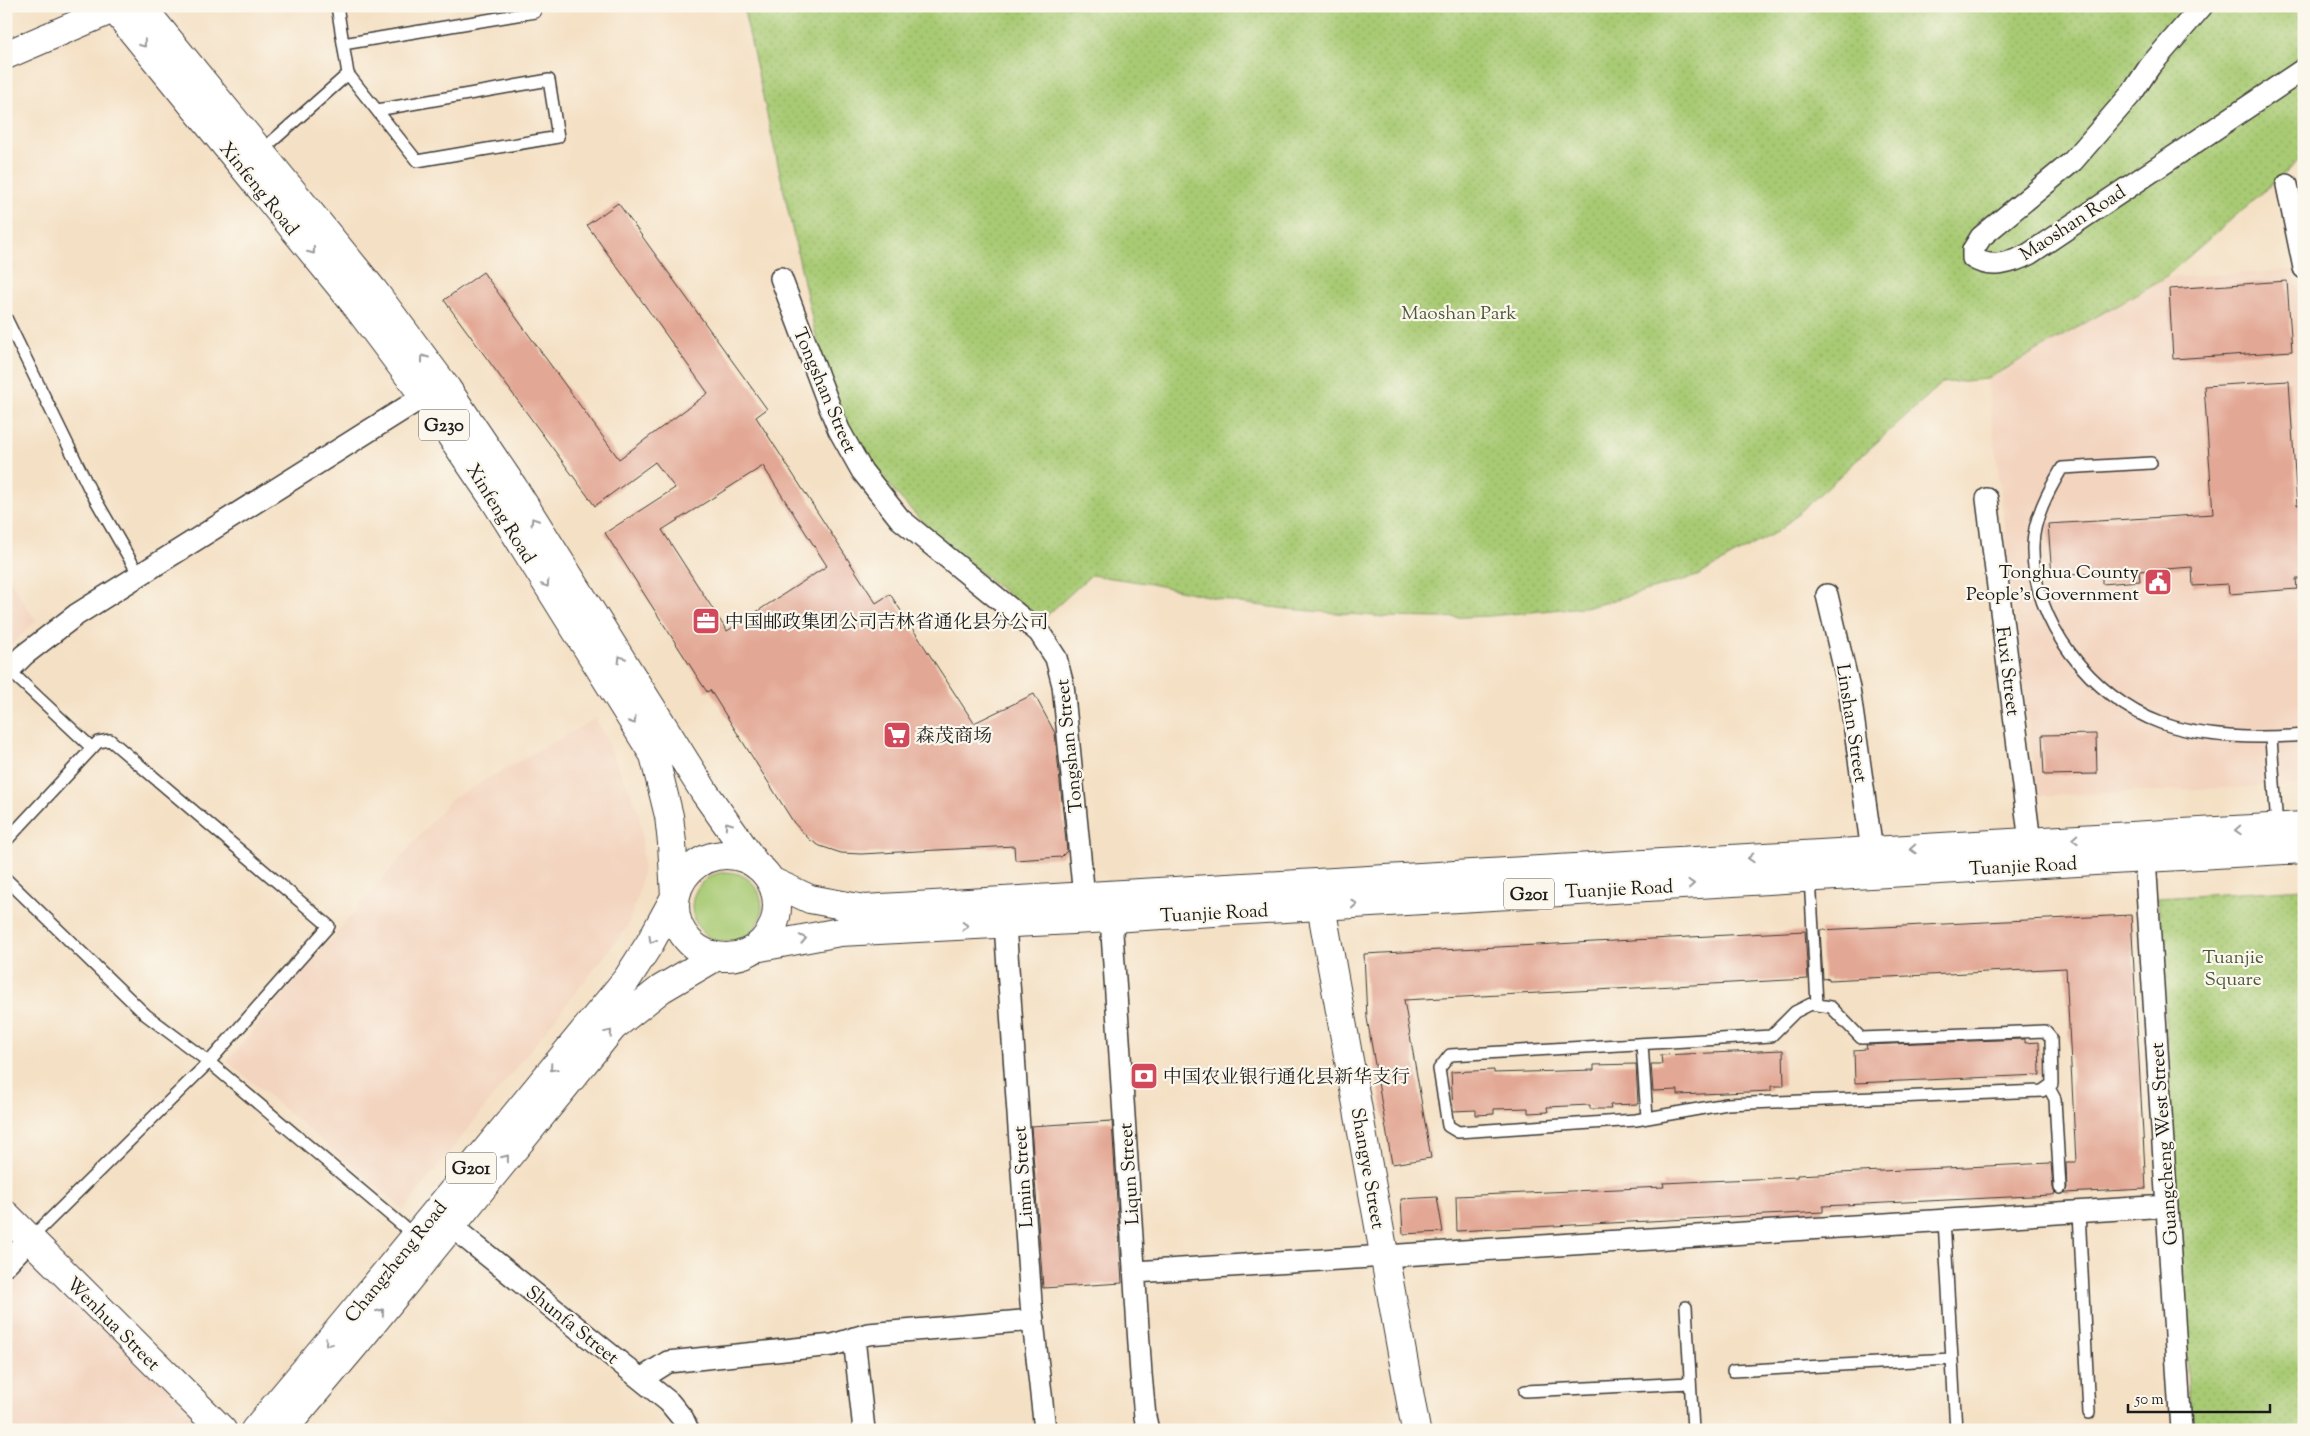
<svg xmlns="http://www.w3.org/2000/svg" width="2310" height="1436" viewBox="0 0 2310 1436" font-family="'Sorts Mill Goudy','Noto Serif SC',serif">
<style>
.built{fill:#f3d4bf}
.green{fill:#a8ca73;stroke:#627348}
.park{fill:url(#park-dots);stroke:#627348}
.building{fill:#e3a895;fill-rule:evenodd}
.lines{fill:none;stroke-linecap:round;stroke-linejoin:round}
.lane-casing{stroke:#3c3935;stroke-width:14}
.street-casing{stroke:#3c3935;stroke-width:24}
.secondary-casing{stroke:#3c3935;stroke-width:30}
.highway-casing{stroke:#3c3935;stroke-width:30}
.lane{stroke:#fff;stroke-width:11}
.street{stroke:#fff;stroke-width:21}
.secondary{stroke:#fff;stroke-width:28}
.highway{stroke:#fff;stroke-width:28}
.oneway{stroke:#999}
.labels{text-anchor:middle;stroke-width:4.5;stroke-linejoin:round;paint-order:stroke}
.shield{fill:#fbf7ec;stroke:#5f5e5a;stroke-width:1}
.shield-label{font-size:18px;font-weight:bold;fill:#1c1c1c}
.street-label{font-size:19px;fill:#1c1c1c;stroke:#fbf7ec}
.park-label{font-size:19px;fill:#4d593a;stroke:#fbf7ec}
.poi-label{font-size:19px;fill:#1c1c1c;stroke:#fbf7ec;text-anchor:start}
</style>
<defs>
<pattern id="park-dots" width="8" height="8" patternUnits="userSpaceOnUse" patternTransform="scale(1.25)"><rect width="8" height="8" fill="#a8ca73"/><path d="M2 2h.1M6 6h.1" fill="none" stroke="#90ad63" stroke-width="1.8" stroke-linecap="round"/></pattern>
</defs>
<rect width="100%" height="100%" fill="#fbf7ec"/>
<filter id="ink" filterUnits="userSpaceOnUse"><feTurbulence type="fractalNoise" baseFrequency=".02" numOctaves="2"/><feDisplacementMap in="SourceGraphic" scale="10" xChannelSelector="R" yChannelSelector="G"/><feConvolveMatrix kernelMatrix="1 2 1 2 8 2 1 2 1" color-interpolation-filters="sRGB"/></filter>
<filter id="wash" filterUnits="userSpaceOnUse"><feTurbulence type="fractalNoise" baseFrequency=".0096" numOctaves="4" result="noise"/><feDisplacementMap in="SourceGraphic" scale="20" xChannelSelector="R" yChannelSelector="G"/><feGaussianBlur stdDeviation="1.12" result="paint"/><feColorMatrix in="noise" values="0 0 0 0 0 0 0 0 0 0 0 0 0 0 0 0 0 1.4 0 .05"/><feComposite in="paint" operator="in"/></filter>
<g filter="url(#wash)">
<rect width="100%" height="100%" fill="#f4e0c4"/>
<!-- built -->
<path class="built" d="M2294,270L2304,318V785L2037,796L1987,379L2164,278Z
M6,574L36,621L6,650Z
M596,718L638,810L642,829L643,867L640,887L628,926L404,1210L227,1061L450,800Z
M28,1253L203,1421L195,1430H6V1276Z"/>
<!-- green -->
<path class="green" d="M692 907a35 35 0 1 1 70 0a35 35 0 1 1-70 0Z"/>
<!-- park -->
<path class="park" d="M743,6H2304V156L2164,278L1987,379L1942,383L1780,530L1697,576L1593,606L1490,616L1438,618L1386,617L1287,609L1240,603L1146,583L1091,575L1043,619C975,572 906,516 860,446C846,426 837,404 826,382Z
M2304,889V1430H2191L2158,898Z"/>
<g id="blocks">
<!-- building -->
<path class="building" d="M618,203L767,409L756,417L876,603L890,594L974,723L1034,694L1055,733L1067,851L1061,857L1015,860L1014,846L861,854L841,853L820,846L810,840L794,823L710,690L707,692L605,533L675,488L655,462L595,506L444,300L483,272L619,459L708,393L587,225ZM763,466L827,566L727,631L662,530Z
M2287,281L2292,351L2173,359L2169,289Z
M2289,381L2297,505H2304V579H2296L2297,589L2229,594L2228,584L2193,586L2192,567L2139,571L2140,581L2102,584V573L2052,576L2048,524L2213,514L2204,386Z
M2096,734L2097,774L2044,775L2042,735Z
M2131,915L2146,1189L2065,1193L2067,1188L2066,1162H2076L2066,968L1829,980V978L1823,979L1820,930Z
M1805,931L1808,979L1404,1000L1431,1158L1392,1164L1367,1018L1364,954Z
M2025,1039V1043L2039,1042L2040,1075L1855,1083L1854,1050L1867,1049L1866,1045Z
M1783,1050L1784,1086H1771V1091L1678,1095V1090L1653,1091L1651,1064H1662L1661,1055Z
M1636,1064L1638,1104L1610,1105L1611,1109H1590V1105L1547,1107L1548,1112L1528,1113V1108L1494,1109V1114L1476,1115V1110L1453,1111L1451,1072L1494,1070V1073L1594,1070V1065Z
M1112,1121L1122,1283L1043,1288L1031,1126Z
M2051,1163L2053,1188L2055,1194L2051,1195L1823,1206V1212L1457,1231L1456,1196L1664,1187L1663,1183L1797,1177V1175Z
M1437,1197L1443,1232L1403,1234L1401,1199Z"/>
</g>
</g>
<g filter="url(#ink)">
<use href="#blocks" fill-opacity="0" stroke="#3c3935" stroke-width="1"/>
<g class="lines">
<defs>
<path id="lane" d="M337,6L348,74L417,161L558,137L549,80L377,110
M343,44L535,12L534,6
M260,152L348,74
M6,318L90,490L139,575
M2151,463L2062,468C2049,490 2033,519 2033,546C2031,621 2092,698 2161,723C2203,738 2259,739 2304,735
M9,670L92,748
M2271,738L2277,828
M6,841L98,742L110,740L329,926L209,1062L30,1239
M1810,877L1817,1004
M6,879L146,1015L209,1062L415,1236
M1811,1004L1831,1007L1861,1038L2045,1031L2051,1038L2052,1084L2042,1091L1727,1104L1636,1120L1458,1132L1448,1126L1439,1069L1450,1055L1771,1036L1795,1012Z
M1642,1044L1647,1118
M2049,1088L2055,1099L2060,1188
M2079,1212L2089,1413
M1944,1220L1956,1430
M1686,1307L1693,1430
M1733,1371L1951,1359
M1525,1391L1690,1383"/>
<path id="street" d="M2202,6L2150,66L2132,93L2073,161L1981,237L1973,250V258C1990,269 2012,263 2029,254L2304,69
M2287,185L2304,268
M781,278L830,408L839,430L862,471L900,519L1039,632L1056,658L1063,685L1084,897
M1987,499L2030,842
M1827,595L1849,688L1872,851
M6,673L24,655L76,615L437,388
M2145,858L2181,1430
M1111,918L1141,1374L1145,1417L1148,1430
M1005,924L1031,1303L1045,1430
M451,1226L669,1402L683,1419L688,1430
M6,1264L30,1239
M1135,1272L2167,1206
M854,1338L864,1430
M641,1379L668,1362L833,1345L868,1334L1033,1320"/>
<path id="secondary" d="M6,55L120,6
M1321,906L1416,1430
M6,1215L222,1430"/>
<path id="highway" d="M112,6L355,304L424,396L494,499L654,755L669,816L672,843L675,897L650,943L627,979L346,1321L255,1430
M141,6L373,290L447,389L513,487L705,793L756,865
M675 906a51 51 0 1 1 102 0a51 51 0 1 1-102 0Z
M771,881L810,899L864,909L2304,826
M755,948L840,932L1111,918L2304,849
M283,1430L363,1335L613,1027L661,989L717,956"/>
</defs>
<!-- lane casing -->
<use href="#lane" class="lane-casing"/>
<!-- street casing -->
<use href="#street" class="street-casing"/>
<!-- secondary casing -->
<use href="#secondary" class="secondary-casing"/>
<!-- highway casing -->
<use href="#highway" class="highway-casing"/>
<!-- lane -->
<use href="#lane" class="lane"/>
<!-- street -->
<use href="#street" class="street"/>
<!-- secondary -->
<use href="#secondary" class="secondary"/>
<!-- highway -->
<use href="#highway" class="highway"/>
</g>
<!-- one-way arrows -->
<defs><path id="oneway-chevron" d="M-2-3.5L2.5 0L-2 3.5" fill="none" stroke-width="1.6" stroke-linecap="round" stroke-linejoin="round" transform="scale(1.25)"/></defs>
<g class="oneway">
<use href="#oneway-chevron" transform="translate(143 44) rotate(51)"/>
<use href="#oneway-chevron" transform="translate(312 251) rotate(51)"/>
<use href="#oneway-chevron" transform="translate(424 358) rotate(-126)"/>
<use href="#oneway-chevron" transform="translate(534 521) rotate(-122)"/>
<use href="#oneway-chevron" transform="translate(546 584) rotate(58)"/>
<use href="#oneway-chevron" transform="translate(621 659) rotate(-122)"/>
<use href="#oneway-chevron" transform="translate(633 721) rotate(58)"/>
<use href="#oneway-chevron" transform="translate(728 825) rotate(-125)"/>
<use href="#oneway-chevron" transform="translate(2238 830) rotate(177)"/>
<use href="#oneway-chevron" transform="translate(2075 839) rotate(177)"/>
<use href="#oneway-chevron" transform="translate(1913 849) rotate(177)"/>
<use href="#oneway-chevron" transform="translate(1751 858) rotate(177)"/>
<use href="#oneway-chevron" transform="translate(1691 884) rotate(-3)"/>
<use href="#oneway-chevron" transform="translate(1354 904) rotate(-3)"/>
<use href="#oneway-chevron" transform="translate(965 926) rotate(-3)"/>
<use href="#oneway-chevron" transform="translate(803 939) rotate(-11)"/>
<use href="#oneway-chevron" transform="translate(652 940) rotate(120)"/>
<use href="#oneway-chevron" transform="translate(609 1033) rotate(-50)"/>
<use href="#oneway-chevron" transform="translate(553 1068) rotate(131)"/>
<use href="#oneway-chevron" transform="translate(506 1158) rotate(-51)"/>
<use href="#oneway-chevron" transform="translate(381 1312) rotate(-51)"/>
<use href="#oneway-chevron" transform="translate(328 1343) rotate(130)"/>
</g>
</g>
<!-- icons -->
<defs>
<symbol id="civic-square" viewBox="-11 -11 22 22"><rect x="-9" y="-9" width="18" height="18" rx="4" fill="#d1495b" stroke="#fbf7ec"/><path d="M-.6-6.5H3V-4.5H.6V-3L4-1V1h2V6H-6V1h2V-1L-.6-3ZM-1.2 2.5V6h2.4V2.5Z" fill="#fff"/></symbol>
<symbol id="office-square" viewBox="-11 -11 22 22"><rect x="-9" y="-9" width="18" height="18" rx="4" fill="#d1495b" stroke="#fbf7ec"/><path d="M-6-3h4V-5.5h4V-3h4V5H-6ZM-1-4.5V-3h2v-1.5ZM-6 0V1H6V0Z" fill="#fff"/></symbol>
<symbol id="supermarket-square" viewBox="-11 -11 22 22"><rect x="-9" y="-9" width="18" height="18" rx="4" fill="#d1495b" stroke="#fbf7ec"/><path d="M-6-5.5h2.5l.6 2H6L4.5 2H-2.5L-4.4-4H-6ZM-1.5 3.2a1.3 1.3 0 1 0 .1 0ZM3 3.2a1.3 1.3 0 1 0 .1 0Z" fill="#fff"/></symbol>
<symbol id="bank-square" viewBox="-11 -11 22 22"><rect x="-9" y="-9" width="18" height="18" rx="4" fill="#d1495b" stroke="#fbf7ec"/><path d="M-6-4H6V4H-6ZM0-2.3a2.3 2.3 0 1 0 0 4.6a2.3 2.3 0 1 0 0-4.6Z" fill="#fff"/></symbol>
</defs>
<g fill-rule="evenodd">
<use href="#civic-square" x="2142" y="566" width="32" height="32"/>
<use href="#office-square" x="690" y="605" width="32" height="32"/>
<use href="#supermarket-square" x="881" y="719" width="32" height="32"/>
<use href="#bank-square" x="1128" y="1060" width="32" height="32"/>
</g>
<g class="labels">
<!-- shield labels -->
<g class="shield">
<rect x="419" y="409.5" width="50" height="31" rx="4"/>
<rect x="1504" y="878.5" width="50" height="31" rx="4"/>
<rect x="446" y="1152.5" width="50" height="31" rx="4"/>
</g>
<g class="shield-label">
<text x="444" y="431">G230</text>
<text x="1529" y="900">G201</text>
<text x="471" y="1174">G201</text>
</g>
<!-- street labels -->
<g class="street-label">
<text transform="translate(260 188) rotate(51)" y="7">Xinfeng Road</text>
<text transform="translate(2072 222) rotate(-33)" y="7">Maoshan Road</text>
<text transform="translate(826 390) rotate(67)" y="7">Tongshan Street</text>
<text transform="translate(502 513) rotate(58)" y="7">Xinfeng Road</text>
<text transform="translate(2009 671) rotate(83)" y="7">Fuxi Street</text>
<text transform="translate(1853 723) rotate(81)" y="7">Linshan Street</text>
<text transform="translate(1068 746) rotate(-96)" y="7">Tongshan Street</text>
<text transform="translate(2023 865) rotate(-3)" y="7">Tuanjie Road</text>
<text transform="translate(1619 888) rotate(-3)" y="7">Tuanjie Road</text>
<text transform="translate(1214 912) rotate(-3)" y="7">Tuanjie Road</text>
<text transform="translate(2163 1144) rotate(-94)" y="7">Guangcheng West Street</text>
<text transform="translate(1369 1168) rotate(80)" y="7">Shangye Street</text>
<text transform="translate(1128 1174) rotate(-94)" y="7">Liqun Street</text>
<text transform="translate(1022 1177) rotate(-94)" y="7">Limin Street</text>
<text transform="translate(395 1261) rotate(-51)" y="7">Changzheng Road</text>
<text transform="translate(114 1323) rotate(45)" y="7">Wenhua Street</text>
<text transform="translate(573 1324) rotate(39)" y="7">Shunfa Street</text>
</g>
<!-- park labels -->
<g class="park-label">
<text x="1459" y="319">Maoshan Park</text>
<text x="2233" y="963">Tuanjie<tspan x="2233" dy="22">Square</tspan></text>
</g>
<!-- poi labels -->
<g class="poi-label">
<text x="2139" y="578" text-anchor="end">Tonghua County<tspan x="2139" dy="22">People's Government</tspan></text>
<text x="725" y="628">中国邮政集团公司吉林省通化县分公司</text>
<text x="916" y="742">森茂商场</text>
<text x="1163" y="1083">中国农业银行通化县新华支行</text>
</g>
</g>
<!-- margin -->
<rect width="2310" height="1436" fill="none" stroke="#fbf7ec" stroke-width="25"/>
<!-- scale -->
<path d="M2128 1404v8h142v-8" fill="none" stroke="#1c1c1c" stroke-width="2.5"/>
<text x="2135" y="1404" font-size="15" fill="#1c1c1c" stroke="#fbf7ec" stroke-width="4" paint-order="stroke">50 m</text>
</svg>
